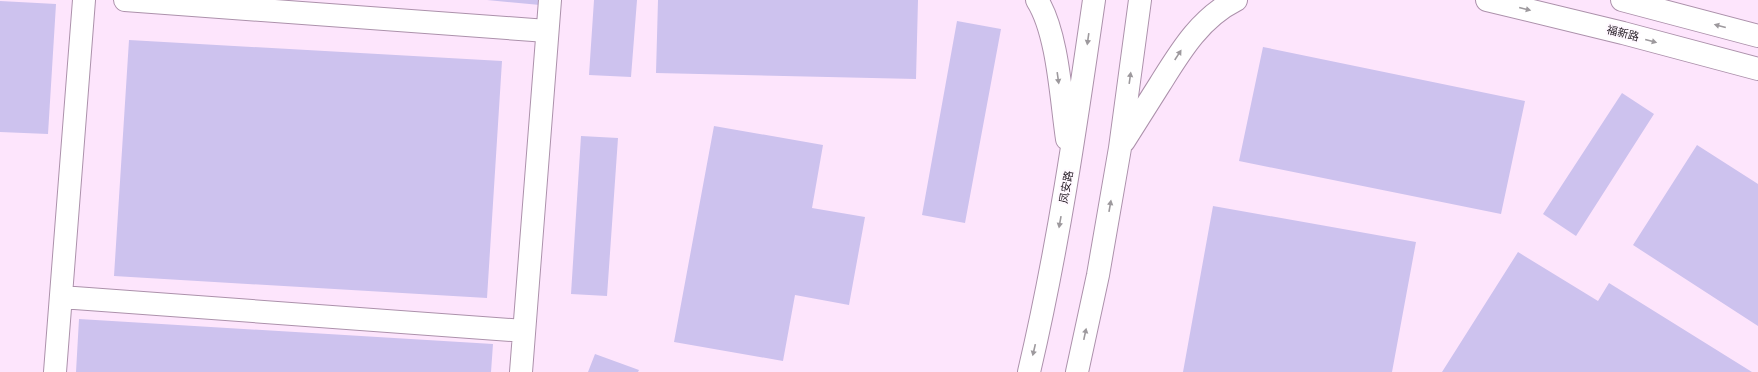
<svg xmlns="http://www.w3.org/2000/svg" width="1758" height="372" viewBox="0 0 1758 372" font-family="'Noto Sans','Noto Sans SC',sans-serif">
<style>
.building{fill:#cdc2ee}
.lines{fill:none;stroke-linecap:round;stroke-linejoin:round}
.minor-casing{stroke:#ac91ab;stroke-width:24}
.minor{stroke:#fff;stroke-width:22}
.oneway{fill:#9d999d}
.labels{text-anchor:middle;stroke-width:4;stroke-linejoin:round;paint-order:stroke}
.street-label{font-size:11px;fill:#261c26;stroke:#fff9ff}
</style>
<rect width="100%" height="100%" fill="#fde5fc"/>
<!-- building -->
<path class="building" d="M487,0H540V5Z
M594,0H637L631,77L589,75Z
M658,0H918L916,79L656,73Z
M0,1L56,4L48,134L0,132Z
M957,21L1001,29L965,223L922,215Z
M129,40L502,61L487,298L114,276Z
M1263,47L1525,101L1501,214L1239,161Z
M1622,93L1654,114L1576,236L1543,214Z
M714,126L823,145L812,208L865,217L849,305L795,295L783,361L674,342Z
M581,136L618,138L607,296L571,294Z
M1697,145L1758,184V326L1633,245Z
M1213,206L1416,242L1392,372H1183Z
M1518,252L1598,301L1609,283L1752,372H1442Z
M79,319L493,344L491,372H76Z
M595,354L639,370L638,372H588Z"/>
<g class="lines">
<defs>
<path id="minor" d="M125,0L547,31
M1037,0C1058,33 1061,99 1067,139
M1487,0L1623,33L1758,69
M1622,0L1758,36
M1124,141C1136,122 1148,103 1160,84C1180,52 1200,18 1236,0
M61,297L524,331
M55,372L84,0
M521,372L550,0
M1029,372C1058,249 1076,125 1094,0
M1077,372L1098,275L1120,148L1140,0"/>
</defs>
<!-- minor casing -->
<use href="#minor" class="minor-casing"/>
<!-- minor -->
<use href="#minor" class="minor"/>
</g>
<!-- one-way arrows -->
<defs><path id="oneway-solid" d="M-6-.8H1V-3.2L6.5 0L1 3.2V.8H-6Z"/></defs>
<g class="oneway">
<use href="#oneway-solid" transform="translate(1525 9) rotate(14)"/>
<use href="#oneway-solid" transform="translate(1720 26) rotate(-165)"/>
<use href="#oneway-solid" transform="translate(1088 39) rotate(98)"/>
<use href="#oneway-solid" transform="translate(1651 41) rotate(15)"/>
<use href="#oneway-solid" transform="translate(1178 55) rotate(-57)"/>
<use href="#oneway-solid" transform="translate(1058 78) rotate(82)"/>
<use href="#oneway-solid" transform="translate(1130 78) rotate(-82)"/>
<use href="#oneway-solid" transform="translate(1110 206) rotate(-80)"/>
<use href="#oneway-solid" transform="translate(1060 222) rotate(100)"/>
<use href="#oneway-solid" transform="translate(1085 334) rotate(-78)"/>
<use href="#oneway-solid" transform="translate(1034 350) rotate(103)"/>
</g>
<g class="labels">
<!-- street labels -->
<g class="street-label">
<text transform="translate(1623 33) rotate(14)" y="4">福新路</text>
<text transform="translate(1066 187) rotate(-80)" y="4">凤安路</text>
</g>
</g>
</svg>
